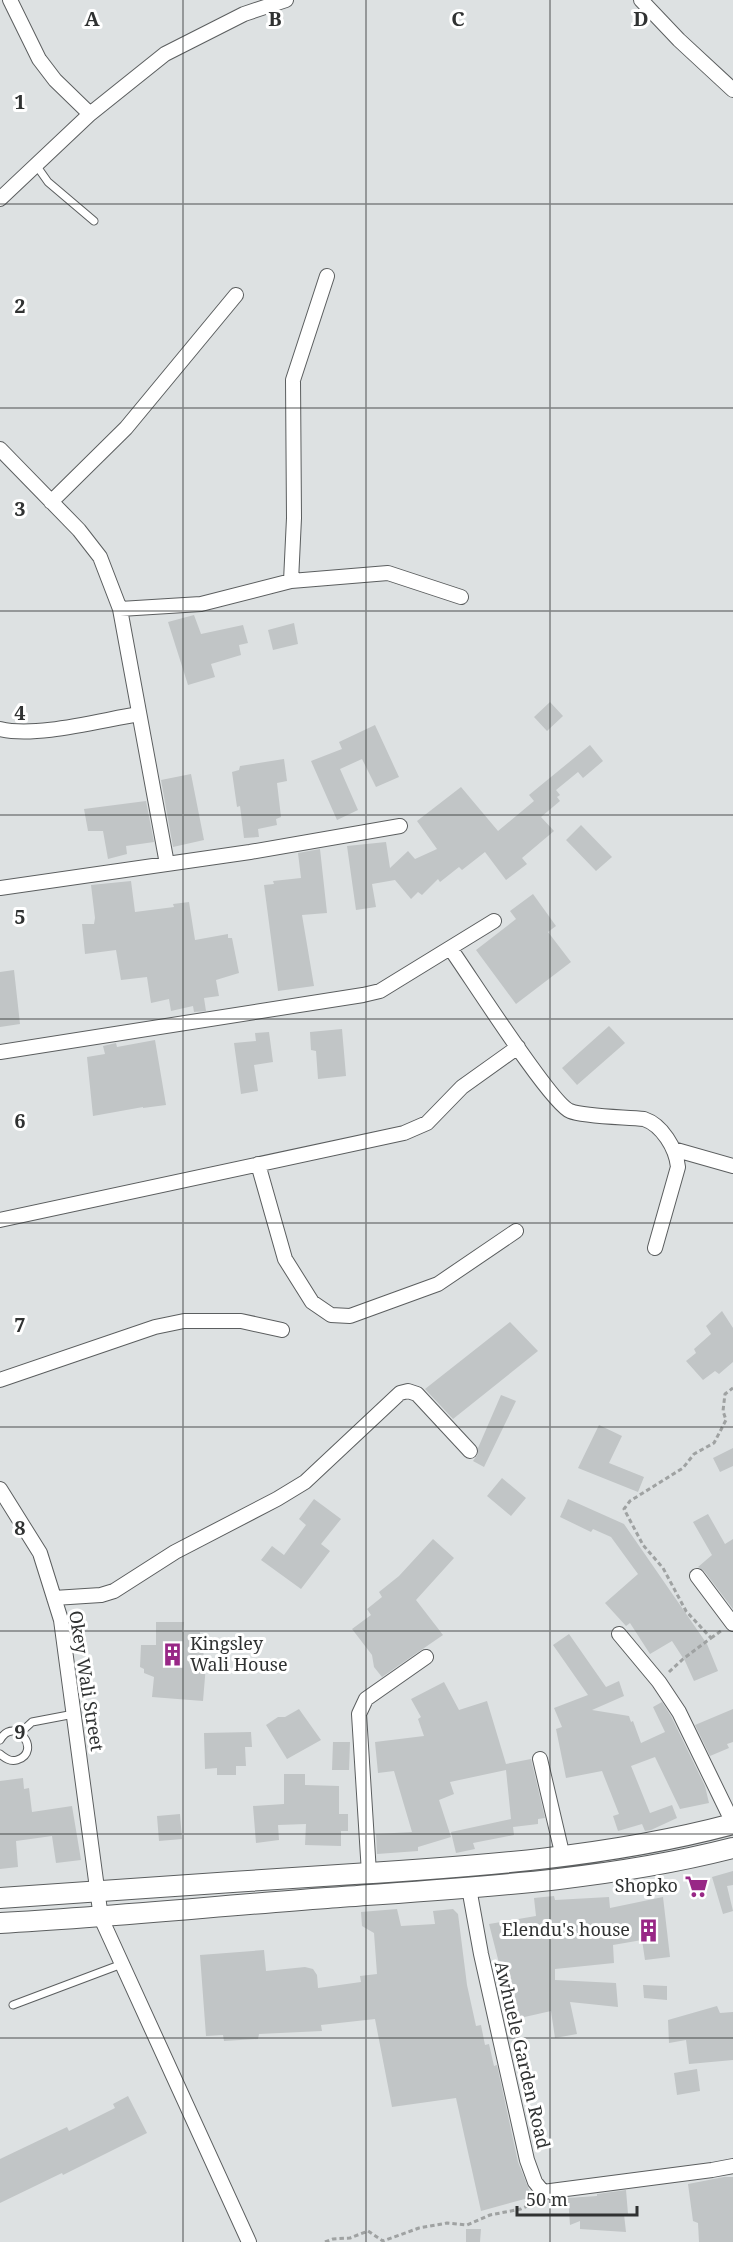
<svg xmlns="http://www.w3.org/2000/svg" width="733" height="2242" viewBox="0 0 733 2242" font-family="'Noto Serif',serif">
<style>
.building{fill:#c1c5c6}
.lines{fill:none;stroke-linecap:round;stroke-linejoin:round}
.lane-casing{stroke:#5b5e5f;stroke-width:9}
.street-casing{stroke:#5b5e5f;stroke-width:16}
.secondary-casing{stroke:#5b5e5f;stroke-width:22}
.path{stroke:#9fa2a2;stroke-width:3;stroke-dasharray:4.5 3;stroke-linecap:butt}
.lane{stroke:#fff;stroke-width:7}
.street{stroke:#fff;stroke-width:14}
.secondary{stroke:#fff;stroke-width:20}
.grid{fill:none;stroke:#303232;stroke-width:1.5;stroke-opacity:0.55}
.labels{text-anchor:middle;stroke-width:6;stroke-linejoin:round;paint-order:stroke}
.poi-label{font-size:18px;fill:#303232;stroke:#fff;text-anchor:end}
.street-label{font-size:18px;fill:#303232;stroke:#fff}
.grid-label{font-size:20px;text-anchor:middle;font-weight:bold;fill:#303232;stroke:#fff;stroke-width:6;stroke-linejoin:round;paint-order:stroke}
</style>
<rect width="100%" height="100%" fill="#dde1e2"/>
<!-- building -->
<path class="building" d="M194,615L201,634L243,625L248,643L239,645L241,655L211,664L215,677L188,685L168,622Z
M294,623L298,644L273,650L268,630Z
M550,702L563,716L547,731L534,717Z
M375,725L399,777L376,787L362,759L340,769L358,810L337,820L311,761L342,749L339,742Z
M590,745L603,761L583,778L578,772L556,790L560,795L557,797L560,801L541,817L554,831L522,858L527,864L506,880L485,852L462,870L459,867L440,882L438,879L422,895L418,892L411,899L395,880L372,884L376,907L356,910L347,846L386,842L390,868L408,851L415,859L437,849L417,821L461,787L498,831L534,801L529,795Z
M284,759L287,781L277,783L281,817L276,819L277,825L258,829L259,837L244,838L240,806L237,807L232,772L239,770L240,766Z
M191,774L204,840L173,847L161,780Z
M146,801L154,842L126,846L127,854L108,859L103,831H88L84,809Z
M581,825L612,857L596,871L566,840Z
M320,849L327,913L302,915L314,986L278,991L264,885L274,884L273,881L301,878L298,853Z
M131,881L135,912L174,907L173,904L189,902L195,940L228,934V938H232L239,973L216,980L219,996L204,998L206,1011L194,1012L193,1006L171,1011L169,999L151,1003L147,977L121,980L116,950L85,954L82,924H94L95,918L91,885Z
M533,894L556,926L548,932L571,962L516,1004L476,950L516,919L510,911Z
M14,970L20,1024L0,1027V972Z
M609,1026L625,1043L577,1085L562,1068Z
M342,1029L346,1076L318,1079L316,1051L311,1050L310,1032Z
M269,1032L273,1062L254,1065L258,1091L241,1094L234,1043L256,1041L255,1033Z
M155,1040L166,1105L143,1108V1107L93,1116L87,1057L105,1054L103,1046L116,1043L117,1047Z
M722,1311L733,1328V1362L719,1374L715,1371L703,1380L686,1361L696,1353L694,1349L711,1334L706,1326Z
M510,1322L538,1351L453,1419L425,1389Z
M501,1395L516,1401L484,1467L473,1461L478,1454V1448Z
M599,1425L622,1436L609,1463L644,1477L638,1492L578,1468Z
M733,1448V1466L720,1472L713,1458Z
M502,1478L526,1498L511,1516L487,1496Z
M314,1499L341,1519L321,1544L330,1551L301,1589L261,1560L272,1546L284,1555L306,1525L299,1519Z
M568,1499L624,1524L707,1644L718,1671L694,1681L685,1661L672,1641L650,1654L630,1623L626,1626L605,1603L638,1574L611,1537L593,1529L591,1532L560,1517Z
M708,1514L725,1544L733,1539V1609L704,1571L698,1567L712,1555L693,1522Z
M433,1539L454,1558L416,1600L443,1635L382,1677L374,1667L372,1655L352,1629L371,1615L367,1609L382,1597L379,1592L399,1576Z
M156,1622H184L183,1632H200V1643L203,1644L204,1663L206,1665L203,1701L152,1697L154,1677L144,1673V1669L140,1667L141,1645H156Z
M569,1634L606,1687L619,1681L624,1696L592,1710L629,1716L631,1722L633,1721L641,1743L665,1732L653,1707L662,1702L671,1716L705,1786L709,1803L680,1809L655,1757L631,1766L650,1813L672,1805L677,1818L651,1830L645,1831L642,1824L618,1831L613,1816L619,1814L602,1771L566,1778L556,1729L562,1727L554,1708L588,1695L553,1645Z
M444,1682L459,1710L487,1701L506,1764L531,1759L545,1818L538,1819V1824L513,1827L514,1835L473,1843L475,1849L456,1853L451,1832L511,1819L506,1770L450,1782L454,1794L439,1800L451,1837L418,1847V1851L377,1854L376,1834L412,1832L394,1771L378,1773L375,1742L424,1736L418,1719L421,1717L411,1699Z
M299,1709L321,1740L287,1759L266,1725L278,1717H285Z
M733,1709V1742L727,1744L729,1748L710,1756L695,1725Z
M251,1732L252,1747H245L246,1766H236V1775H217V1768L205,1769L204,1733Z
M333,1742H350L349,1770H332Z
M284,1774H305V1785L339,1786V1814H348V1831H341V1846L305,1845L306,1824L278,1825L279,1840L256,1843L253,1806L284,1804Z
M23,1778L24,1789L29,1788L32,1812L72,1806L81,1860L56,1863L52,1836L16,1841L18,1867L0,1869V1781Z
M180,1814L182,1839L159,1841L157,1816Z
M733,1871V1885L727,1886L733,1911L723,1914L712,1877Z
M554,1896L555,1900L609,1897L610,1908L663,1897L670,1957L645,1960L642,1940L613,1945L614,1963L555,1969V1980L616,1983L618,2007L570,2002L577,2034L555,2038L551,2011L507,2021L496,1964L499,1963L489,1924L536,1916L534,1898Z
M397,1909L401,1926L435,1924L433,1911L453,1909L458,1914L467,1985L476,2026L481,2025L485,2045L489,2044L494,2066L497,2065L518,2162L532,2197L481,2211L456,2098L392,2107L375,2019L321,2025L322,2031L259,2034L258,2039L224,2041L223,2035L206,2036L200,1955L264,1950L266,1971L305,1967L313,1969L317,1975L318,1988L361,1982L360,1976L377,1974L374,1933L362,1926L361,1912Z
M643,1985L667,1986V2000L644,1998Z
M717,2006L720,2013L733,2012V2060L689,2064L686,2040L669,2043L668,2020Z
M697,2069L700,2091L677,2095L674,2073Z
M128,2096L147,2133L63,2175L62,2173L0,2203V2159L67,2127L69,2131L115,2108L113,2104Z
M724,2177H733V2242H699L698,2223L693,2221L688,2184Z
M626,2190L628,2214H624L626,2232L580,2229V2221L570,2225L568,2198L597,2196V2194Z
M466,2229H481L480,2242H466Z"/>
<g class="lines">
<defs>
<path id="lane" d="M36,165L48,182L94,221
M20,1733L32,1722L74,1714
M0,1740C15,1714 43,1752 17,1760C10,1762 5,1758 0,1754
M13,2005L122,1964"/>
<path id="street" d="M10,0L39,59L55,80L90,114
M641,0L679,40L733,90
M0,199L90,114L165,54L244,14L286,0
M0,449L79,530L100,557L120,609L167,864
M51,502L126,428L236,295
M291,581L294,518L293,380L327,276
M120,609L201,604L291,581L388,573L461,597
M0,729C36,738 101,720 139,714
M0,888L250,852L400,826
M450,948C468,973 551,1104 570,1111C585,1117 626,1117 644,1119C662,1125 676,1148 678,1167L655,1248
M0,1052L363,995L380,991L393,983L494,921
M673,1149L733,1166
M258,1164L285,1259L312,1302L331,1315L350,1316L438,1284L516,1231
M0,1220L404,1133L427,1123L462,1087L518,1047
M0,1380L155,1327L184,1321H241L282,1330
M0,1489L40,1553L61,1620L101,1918L249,2242
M697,1576L733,1624
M54,1598L101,1595L114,1591L175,1552L277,1499L305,1482L400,1393L408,1391L417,1394L470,1451
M619,1634L659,1682L679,1712L733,1823
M540,1759L563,1857
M369,1873L359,1714L366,1699L426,1657
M469,1888L481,1954L527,2160L535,2182L543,2192L712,2170L733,2166"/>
<path id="secondary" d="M0,1898C118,1889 236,1882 354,1874C482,1866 609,1857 733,1824
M0,1923C109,1917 218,1906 327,1898C463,1888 600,1882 733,1848"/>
</defs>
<!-- lane casing -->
<use href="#lane" class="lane-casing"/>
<!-- street casing -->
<use href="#street" class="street-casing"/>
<!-- secondary casing -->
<use href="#secondary" class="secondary-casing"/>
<!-- path -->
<path class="path" d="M711,1638L721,1631
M669,1672L683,1659L711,1638L686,1611L663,1568L643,1545L624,1509L630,1501L683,1468L694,1454L714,1443L726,1420L723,1411L725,1394L733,1388
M325,2242L333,2239L350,2238L368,2231L383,2241L419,2228L447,2223L467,2225L490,2215L521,2209L534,2203"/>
<!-- lane -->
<use href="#lane" class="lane"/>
<!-- street -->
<use href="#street" class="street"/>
<!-- secondary -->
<use href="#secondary" class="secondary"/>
</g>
<!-- grid -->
<path class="grid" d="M183,0V2242M366,0V2242M550,0V2242M0,204H733M0,408H733M0,611H733M0,815H733M0,1019H733M0,1223H733M0,1427H733M0,1631H733M0,1834H733M0,2038H733"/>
<!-- icons -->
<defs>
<symbol id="building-bare" viewBox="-9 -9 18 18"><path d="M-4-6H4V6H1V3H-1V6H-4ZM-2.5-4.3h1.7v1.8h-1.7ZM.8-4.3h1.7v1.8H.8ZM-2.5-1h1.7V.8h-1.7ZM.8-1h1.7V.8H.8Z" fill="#982786" stroke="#fff" stroke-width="2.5" paint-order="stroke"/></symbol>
<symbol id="supermarket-bare" viewBox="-9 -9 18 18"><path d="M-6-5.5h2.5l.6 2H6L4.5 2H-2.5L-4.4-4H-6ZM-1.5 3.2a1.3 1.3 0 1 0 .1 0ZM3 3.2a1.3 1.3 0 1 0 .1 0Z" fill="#982786" stroke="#fff" stroke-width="2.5" paint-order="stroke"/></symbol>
</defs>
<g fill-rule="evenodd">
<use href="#building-bare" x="156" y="1638" width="33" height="33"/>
<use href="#supermarket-bare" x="680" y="1870" width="33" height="33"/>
<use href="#building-bare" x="632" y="1914" width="33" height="33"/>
</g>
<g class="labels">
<!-- poi labels -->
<g class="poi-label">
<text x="190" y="1650" text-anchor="start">Kingsley<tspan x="190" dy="21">Wali House</tspan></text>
<text x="678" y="1892">Shopko</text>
<text x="630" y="1936">Elendu's house</text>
</g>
<!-- street labels -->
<g class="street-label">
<text transform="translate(86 1681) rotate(81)" y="6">Okey Wali Street</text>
<text transform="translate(522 2055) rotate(77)" y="6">Awhuele Garden Road</text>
</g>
</g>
<g class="grid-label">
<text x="92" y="26">A</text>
<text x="275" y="26">B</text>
<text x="458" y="26">C</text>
<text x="641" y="26">D</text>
<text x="20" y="109">1</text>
<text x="20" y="313">2</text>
<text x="20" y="516">3</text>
<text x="20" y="720">4</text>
<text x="20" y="924">5</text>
<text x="20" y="1128">6</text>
<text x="20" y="1332">7</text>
<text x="20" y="1535">8</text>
<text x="20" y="1739">9</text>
</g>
<!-- scale -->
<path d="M517 2206v9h120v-9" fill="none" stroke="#303232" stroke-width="3"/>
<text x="526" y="2206" font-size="18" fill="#303232" stroke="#ffffff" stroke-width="4.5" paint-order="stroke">50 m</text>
</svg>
